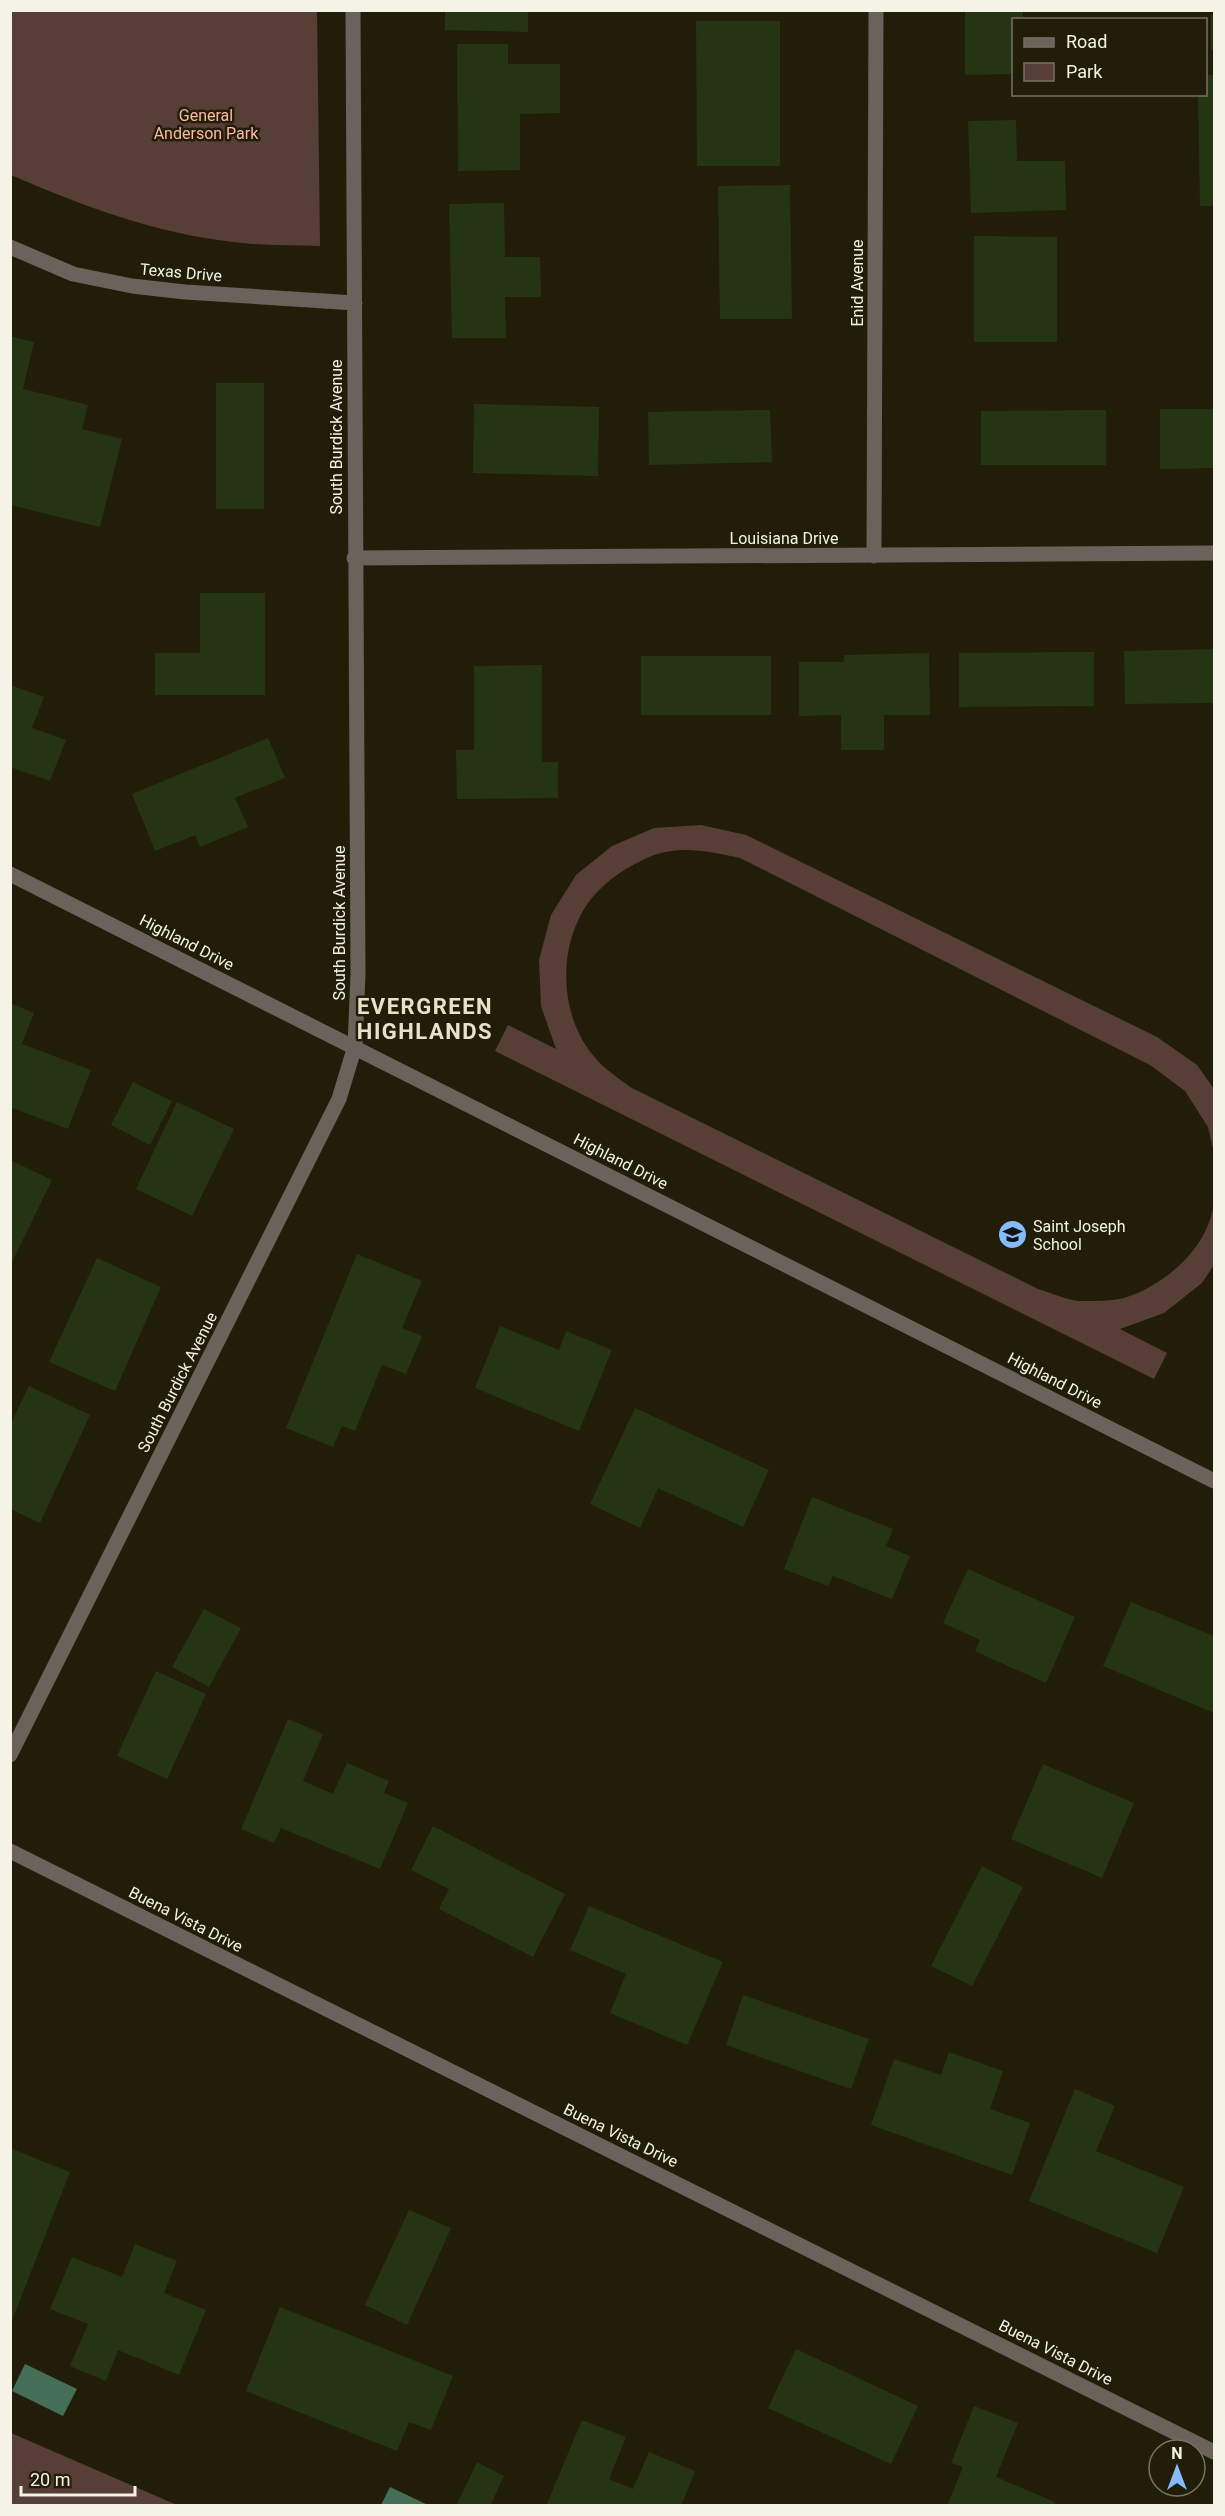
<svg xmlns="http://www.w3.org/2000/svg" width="1225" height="2516" viewBox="0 0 1225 2516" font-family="Roboto,sans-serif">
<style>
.green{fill:#573e36}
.water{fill:#456e59}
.building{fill:#253513}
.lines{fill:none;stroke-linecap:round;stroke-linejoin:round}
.minor{stroke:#6a625b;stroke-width:15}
.labels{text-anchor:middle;stroke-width:5;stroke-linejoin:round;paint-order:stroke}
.park-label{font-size:16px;fill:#ffb7a3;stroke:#221d09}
.street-label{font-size:16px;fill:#f5f3e6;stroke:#221d09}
.poi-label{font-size:16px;fill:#f5f3e6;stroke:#221d09;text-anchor:start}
.district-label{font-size:22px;font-weight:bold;letter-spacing:1.5px;fill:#e7e2c8;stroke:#221d09}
</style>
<rect width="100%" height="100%" fill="#221d09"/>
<!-- green -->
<path class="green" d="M11,10L317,11L320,246C291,245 262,246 233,242C154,233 83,206 11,175Z
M701,825L746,835L1157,1037L1197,1065L1214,1089V1153L1208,1127L1185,1091L1150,1065L740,858C712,852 682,845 654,855C629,865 604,881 588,903C556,949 559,1020 598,1061C607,1071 620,1079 630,1087L1038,1289C1052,1293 1068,1301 1082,1301C1095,1301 1112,1301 1124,1298C1166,1285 1209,1247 1214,1202V1265L1202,1283L1164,1313L1120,1329L1167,1353L1154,1379L495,1051L508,1025L556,1049L541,1006L539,960L551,915L576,875L612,846L654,828Z
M11,2433L177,2505H11Z"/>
<!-- water -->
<path class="water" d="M25,2364L77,2389L63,2416L12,2391Z
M390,2487L428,2505H381Z"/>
<!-- building -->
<path class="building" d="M445,10H528V32L445,30Z
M965,10H1023V20H1014V74L965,75Z
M1211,15H1214V50H1211Z
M696,21H780V166H697Z
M457,44H508V64H560V113L520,114V170L458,171Z
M1206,75H1214V206H1200L1198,94H1206Z
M1016,120L1017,161H1065L1066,210L971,213L968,121Z
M790,185L792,319H720L718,186Z
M504,203L505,257H540L541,297H505L506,338H452L449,204Z
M974,236L1057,237V342H974Z
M10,336L34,342L23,389L88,405L82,429L122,439L100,527L10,505Z
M216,383H264V509H216Z
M474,404L599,407L598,476L473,473Z
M1160,409H1214V468L1160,469Z
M770,410L772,462L649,465L648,412Z
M1106,410V465H981V411Z
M200,593H265V695H155V653H200Z
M1214,649V703L1125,704L1124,651Z
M1094,652V706L959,707V653Z
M929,653L930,715H884V750H841V715L799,716V662H844V655Z
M641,656H771V715H641Z
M542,665V762H558V798L457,799L456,750H474V666Z
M10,685L44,697L32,728L66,740L50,781L10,767Z
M268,738L285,778L235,798L248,827L200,847L195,835L155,851L132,794Z
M10,1003L34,1013L22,1044L91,1070L68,1129L10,1107Z
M133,1082L172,1101L150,1145L111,1125Z
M177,1102L234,1129L192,1216L136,1189Z
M10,1160L52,1180L10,1266Z
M357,1254L422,1281L402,1328L422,1336L406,1374L382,1365L355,1431L342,1426L333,1447L286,1428Z
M97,1258L161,1287L115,1391L49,1362Z
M500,1326L559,1350L566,1331L612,1350L579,1431L475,1388Z
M29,1386L90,1415L40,1523L10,1509V1425Z
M635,1408L769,1470L743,1527L658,1488L640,1528L590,1504Z
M812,1497L893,1529L886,1546L910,1556L892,1599L833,1576L828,1586L784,1569Z
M968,1569L1075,1617L1046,1683L975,1651L980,1640L943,1623Z
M1131,1602L1214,1636V1713L1103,1666Z
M204,1609L241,1628L209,1687L172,1667Z
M156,1671L206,1694L167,1779L117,1756Z
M288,1719L323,1734L303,1781L333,1794L347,1763L389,1781L384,1793L408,1803L380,1869L281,1828L274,1843L241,1829Z
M1043,1764L1134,1803L1102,1878L1011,1839Z
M433,1826L565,1894L533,1957L439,1909L449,1889L411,1870Z
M982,1866L1023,1887L972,1986L931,1966Z
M589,1906L723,1962L687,2045L610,2013L626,1974L570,1950Z
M743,1995L869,2039L851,2089L726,2045Z
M949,2052L1003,2071L990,2109L1030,2123L1012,2175L871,2125L894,2059L941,2075Z
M1075,2089L1115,2106L1096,2151L1184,2187L1157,2253L1029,2201Z
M12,2149L70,2172L11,2323L10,2153Z
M409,2210L451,2228L407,2325L365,2305Z
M135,2244L177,2261L164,2293L206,2310L179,2375L118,2350L106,2381L70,2366L88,2324L50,2309L72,2257L122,2277Z
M280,2307L453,2376L431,2430L409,2422L397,2451L246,2391Z
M796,2349L918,2406L891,2464L768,2408Z
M974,2406L1018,2423L996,2477L1055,2502L1054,2506H947L963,2467L951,2463Z
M582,2420L626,2437L609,2479L633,2489L649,2452L695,2471L681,2506H546Z
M477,2462L504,2476L490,2506H456Z"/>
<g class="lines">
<!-- minor -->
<path class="minor" d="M10,247L73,274L132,286L185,292L355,303
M874,556L876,10
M354,558L1214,553
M10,874L1214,1481
M10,1755L339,1099L355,1046L358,974L353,10
M10,1851L1214,2452"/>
</g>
<!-- icons -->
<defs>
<symbol id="school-disc" viewBox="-11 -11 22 22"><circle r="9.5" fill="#86bbfb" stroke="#221d09"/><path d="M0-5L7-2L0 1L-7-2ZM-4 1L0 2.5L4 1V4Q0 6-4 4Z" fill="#111"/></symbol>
</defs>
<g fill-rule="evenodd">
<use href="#school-disc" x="996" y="1218" width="33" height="33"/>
</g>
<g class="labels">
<!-- park labels -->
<g class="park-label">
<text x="206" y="121">General<tspan x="206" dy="18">Anderson Park</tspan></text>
</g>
<!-- street labels -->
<g class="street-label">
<text transform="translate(181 272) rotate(5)" y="6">Texas Drive</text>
<text transform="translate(857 283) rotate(-90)" y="6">Enid Avenue</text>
<text transform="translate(336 437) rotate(-90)" y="6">South Burdick Avenue</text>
<text x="784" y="544">Louisiana Drive</text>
<text transform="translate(339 923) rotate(-90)" y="6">South Burdick Avenue</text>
<text transform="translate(187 942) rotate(27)" y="6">Highland Drive</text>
<text transform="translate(621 1161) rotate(27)" y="6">Highland Drive</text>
<text transform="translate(1055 1380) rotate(27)" y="6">Highland Drive</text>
<text transform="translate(177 1382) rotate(-63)" y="6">South Burdick Avenue</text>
<text transform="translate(186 1919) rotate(27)" y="6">Buena Vista Drive</text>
<text transform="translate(621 2135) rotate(26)" y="6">Buena Vista Drive</text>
<text transform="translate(1056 2352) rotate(27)" y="6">Buena Vista Drive</text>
</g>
<!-- poi labels -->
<g class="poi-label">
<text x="1033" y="1232">Saint Joseph<tspan x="1033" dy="18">School</tspan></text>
</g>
<!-- district labels -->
<g class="district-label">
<text x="425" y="1014">EVERGREEN<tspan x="425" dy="25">HIGHLANDS</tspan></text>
</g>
</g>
<!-- border -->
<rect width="1225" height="2516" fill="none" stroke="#f5f3e6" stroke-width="24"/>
<!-- legend -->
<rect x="1012" y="18" width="195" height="78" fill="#221d09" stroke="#767361" stroke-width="1.5"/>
<rect x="1024" y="38" width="30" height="9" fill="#6a625b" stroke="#767361" stroke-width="1.5"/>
<text x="1066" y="48" font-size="18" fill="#f5f3e6">Road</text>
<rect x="1024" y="63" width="30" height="18" fill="#573e36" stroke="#767361" stroke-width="1.5"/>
<text x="1066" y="78" font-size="18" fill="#f5f3e6">Park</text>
<!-- north arrow -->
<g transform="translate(1177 2468)"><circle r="28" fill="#221d09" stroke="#767361" stroke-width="1.5"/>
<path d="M0-4.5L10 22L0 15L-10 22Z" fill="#86bbfb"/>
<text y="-9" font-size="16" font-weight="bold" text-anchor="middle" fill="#f5f3e6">N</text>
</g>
<!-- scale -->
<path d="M21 2486v9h114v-9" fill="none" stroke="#f5f3e6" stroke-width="3"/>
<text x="30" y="2486" font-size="18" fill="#f5f3e6" stroke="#221d09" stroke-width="4.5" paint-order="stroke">20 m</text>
</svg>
